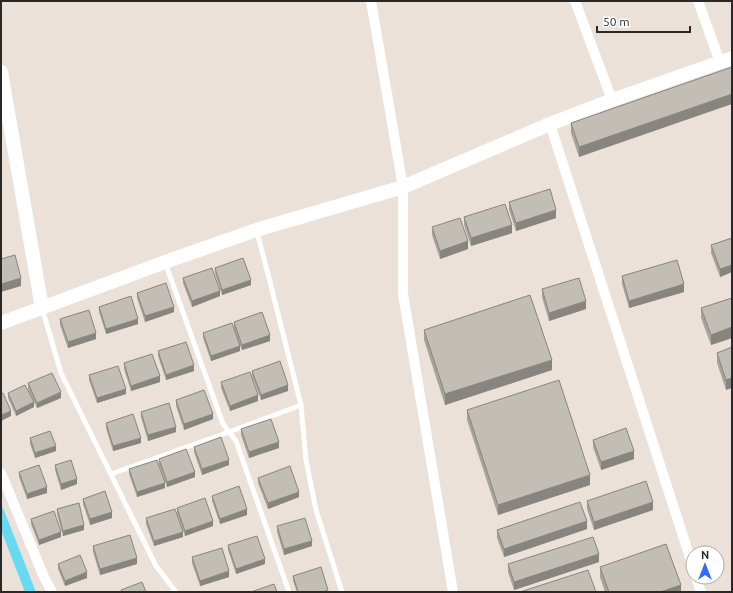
<svg xmlns="http://www.w3.org/2000/svg" width="733" height="593" viewBox="0 0 733 593" font-family="Ubuntu,sans-serif">
<style>
.water{fill:#67daf2}
.lines{fill:none;stroke-linecap:round;stroke-linejoin:round}
.lane{stroke:#fff;stroke-width:5}
.street{stroke:#fff;stroke-width:10}
.secondary{stroke:#fff;stroke-width:14}
.wall{fill:#a7a39c}
.shaded-wall{fill:#88847f}
.building{fill:#c2bdb5;stroke:#88847f}
</style>
<rect width="100%" height="100%" fill="#ebe1d9"/>
<!-- water -->
<path class="water" d="M1,504L5,513L36,592H25L1,530Z"/>
<g class="lines">
<!-- lane -->
<path class="lane" d="M257,232L270,282L301,405L306,460L316,510L342,592
M165,262L223,424L236,441L289,592
M42,308L61,373L156,566L176,592
M111,474L229,432L301,405"/>
<!-- street -->
<path class="street" d="M371,1L403,187V294L453,592
M575,1L612,100
M698,1L720,62
M550,124L693,567
M1,473L44,577L52,592
M696,577L701,592"/>
<!-- secondary -->
<path class="secondary" d="M1,72L42,308
M1,323L165,262L256,230L403,187L550,124L612,100L732,58"/>
</g>
<!-- wall -->
<path class="wall" d="M732,67L579,157L571,133V123Z
M509,202L556,218L516,231L509,210Z
M464,217L512,233L471,246L464,225Z
M432,227L468,249L440,259L432,235Z
M732,238V272L720,277L711,253V245Z
M215,268L251,285L222,295L215,273Z
M622,276L684,292L629,308L622,284Z
M183,278L220,296L192,307L183,283Z
M542,289L586,309L549,321L542,297Z
M137,293L174,312L145,322L137,298Z
M732,298V338L711,345L701,318V308Z
M99,307L138,324L106,334L99,312Z
M60,319L96,339L68,348L60,325Z
M234,322L270,341L242,350L240,346V351L211,361L203,338V333L234,327Z
M424,330L552,370L445,405L424,340Z
M732,347L726,390L717,363V353Z
M158,351L194,371L166,380L158,356Z
M124,363L160,382L131,391L124,369Z
M252,371L288,391L261,400L252,376Z
M89,375L126,394L97,403L89,380Z
M221,382L258,401L230,411L221,388Z
M28,383L61,398L37,408L28,389Z
M8,393L34,407L16,416L8,398Z
M731,396H732V408L731,407Z
M176,400L213,419L184,430L176,406Z
M467,410L590,485L498,515L467,420Z
M141,412L176,432L148,441L141,417Z
M106,423L141,443L113,451L106,428Z
M241,429L279,448L249,458L241,435Z
M30,438L56,451L35,458L30,444Z
M593,440L634,459L601,470L593,447Z
M194,447L229,465L202,475L194,452Z
M159,459L195,477L167,487L159,464Z
M55,465L77,484L61,490L55,470Z
M129,469L165,488L137,497L129,474Z
M19,472L47,493L27,499L19,477Z
M258,478L299,497L268,509L258,483Z
M212,496L247,515L220,524L212,501Z
M83,499L112,518L90,525L83,504Z
M587,501L653,510L594,530L587,509Z
M177,508L213,526L185,536L177,513Z
M57,509L84,530L63,536L57,514Z
M146,518L183,537L154,546L146,524Z
M31,519L61,537L39,545L31,524Z
M277,526L312,546L284,555L277,532Z
M587,529L504,557L497,538V530Z
M228,545L265,564L236,574L228,550Z
M93,546L137,564L100,575L93,552Z
M192,557L229,577L200,586L192,563Z
M599,562L514,590L508,572V564Z
M58,564L87,578L65,586L58,569Z
M600,567L681,592H605L600,577Z
M293,576L328,592H297L293,581Z"/>
<!-- shaded-wall -->
<path class="shaded-wall" d="M732,94V104L579,157V147Z
M556,210V218L516,231V223Z
M512,225V233L471,246V238Z
M468,241V249L440,259V251Z
M732,265V272L720,277V269Z
M21,278V286L1,292V284Z
M251,280V285L222,295V290Z
M684,284V292L629,308V301Z
M220,291V296L192,307V301Z
M586,301V309L549,321V313Z
M174,307V312L145,322V316Z
M138,319V324L106,334V329Z
M732,327V338L711,345V335Z
M96,333V339L68,348V342Z
M270,335V341L242,350V345Z
M240,346V351L211,361V356Z
M552,360V370L445,405V394Z
M194,365V371L166,380V375Z
M160,376V382L131,391V386Z
M732,378V388L726,390V380Z
M288,385V391L261,400V395Z
M126,389V394L97,403V398Z
M61,392V398L37,408V403Z
M258,395V401L230,411V406Z
M34,402V407L16,416V411Z
M11,411V416L1,421V415Z
M213,414V419L184,430V424Z
M176,427V432L148,441V435Z
M141,438V443L113,451V446Z
M279,442V448L249,458V452Z
M56,446V451L35,458V453Z
M634,451V459L601,470V462Z
M229,460V465L202,475V469Z
M195,472V477L167,487V482Z
M590,475V485L498,515V505Z
M77,479V484L61,490V484Z
M165,483V488L137,497V492Z
M47,487V493L27,499V494Z
M299,492V497L268,509V503Z
M653,502V510L594,530V522Z
M247,509V515L220,524V519Z
M112,512V518L90,525V519Z
M213,521V526L185,536V531Z
M587,521V529L504,557V549Z
M84,525V530L63,536V531Z
M61,532V537L39,545V540Z
M183,532V537L154,546V541Z
M312,541V546L284,555V549Z
M599,554V562L514,590V582Z
M137,558V564L100,575V569Z
M265,559V564L236,574V569Z
M229,571V577L200,586V581Z
M87,572V578L65,586V581Z
M681,585V592H660Z"/>
<!-- building -->
<path class="building" d="M732,67V94L579,147L571,123Z
M550,189L556,210L516,223L509,202Z
M505,204L512,225L471,238L464,217Z
M460,218L468,241L440,251L432,227Z
M732,238V265L720,269L711,245Z
M15,255L21,278L1,284V259Z
M243,258L251,280L222,290L215,268Z
M677,260L684,284L629,301L622,276Z
M212,268L220,291L192,301L183,278Z
M579,278L586,301L549,313L542,289Z
M166,283L174,307L145,316L137,293Z
M530,295L552,360L445,394L424,330Z
M131,296L138,319L106,329L99,307Z
M732,298V327L711,335L701,308Z
M89,310L96,333L68,342L60,319Z
M262,312L270,335L242,345L234,322Z
M232,323L240,346L211,356L203,333Z
M186,342L194,365L166,375L158,351Z
M732,347V378L726,380L717,353Z
M152,354L160,376L131,386L124,363Z
M280,361L288,385L261,395L252,371Z
M118,366L126,389L97,398L89,375Z
M250,372L258,395L230,406L221,382Z
M52,373L61,392L37,403L28,383Z
M559,380L590,475L498,505L467,410Z
M25,385L34,402L16,411L8,393Z
M204,390L213,414L184,424L176,400Z
M3,393L11,411L1,415V394Z
M169,403L176,427L148,435L141,412Z
M133,414L141,438L113,446L106,423Z
M271,419L279,442L249,452L241,429Z
M626,428L634,451L601,462L593,440Z
M50,431L56,446L35,453L30,438Z
M221,437L229,460L202,469L194,447Z
M186,449L195,472L167,482L159,459Z
M71,460L77,479L61,484L55,465Z
M157,460L165,483L137,492L129,469Z
M39,465L47,487L27,494L19,472Z
M290,466L299,492L268,503L258,478Z
M646,481L653,502L594,522L587,501Z
M239,486L247,509L220,519L212,496Z
M105,491L112,512L90,519L83,499Z
M205,498L213,521L185,531L177,508Z
M580,502L587,521L504,549L497,530Z
M79,503L84,525L63,531L57,509Z
M175,509L183,532L154,541L146,518Z
M54,511L61,532L39,540L31,519Z
M305,518L312,541L284,549L277,526Z
M130,535L137,558L100,569L93,546Z
M257,536L265,559L236,569L228,545Z
M593,537L599,554L514,582L508,564Z
M666,544L681,585L660,592H609L600,567Z
M222,548L229,571L200,581L192,557Z
M80,555L87,572L65,581L58,564Z
M321,567L328,590L323,592H298L293,576Z
M588,570L596,592H520Z
M142,582L146,592H122L121,590Z
M274,584L277,592H251Z"/>
<!-- border -->
<rect width="733" height="593" fill="none" stroke="#282828" stroke-width="4"/>
<!-- north arrow -->
<g transform="translate(705 565)"><circle r="19" fill="#ffffff" stroke="#a9a9a9"/>
<path d="M0-3L7 15L0 10L-7 15Z" fill="#326cff"/>
<text y="-6" font-size="11" font-weight="bold" text-anchor="middle" fill="#282828">N</text>
</g>
<!-- scale -->
<path d="M597 26v6h93v-6" fill="none" stroke="#282828" stroke-width="2"/>
<text x="603" y="26" font-size="12" fill="#282828" stroke="#ffffff" stroke-width="3" paint-order="stroke">50 m</text>
</svg>
